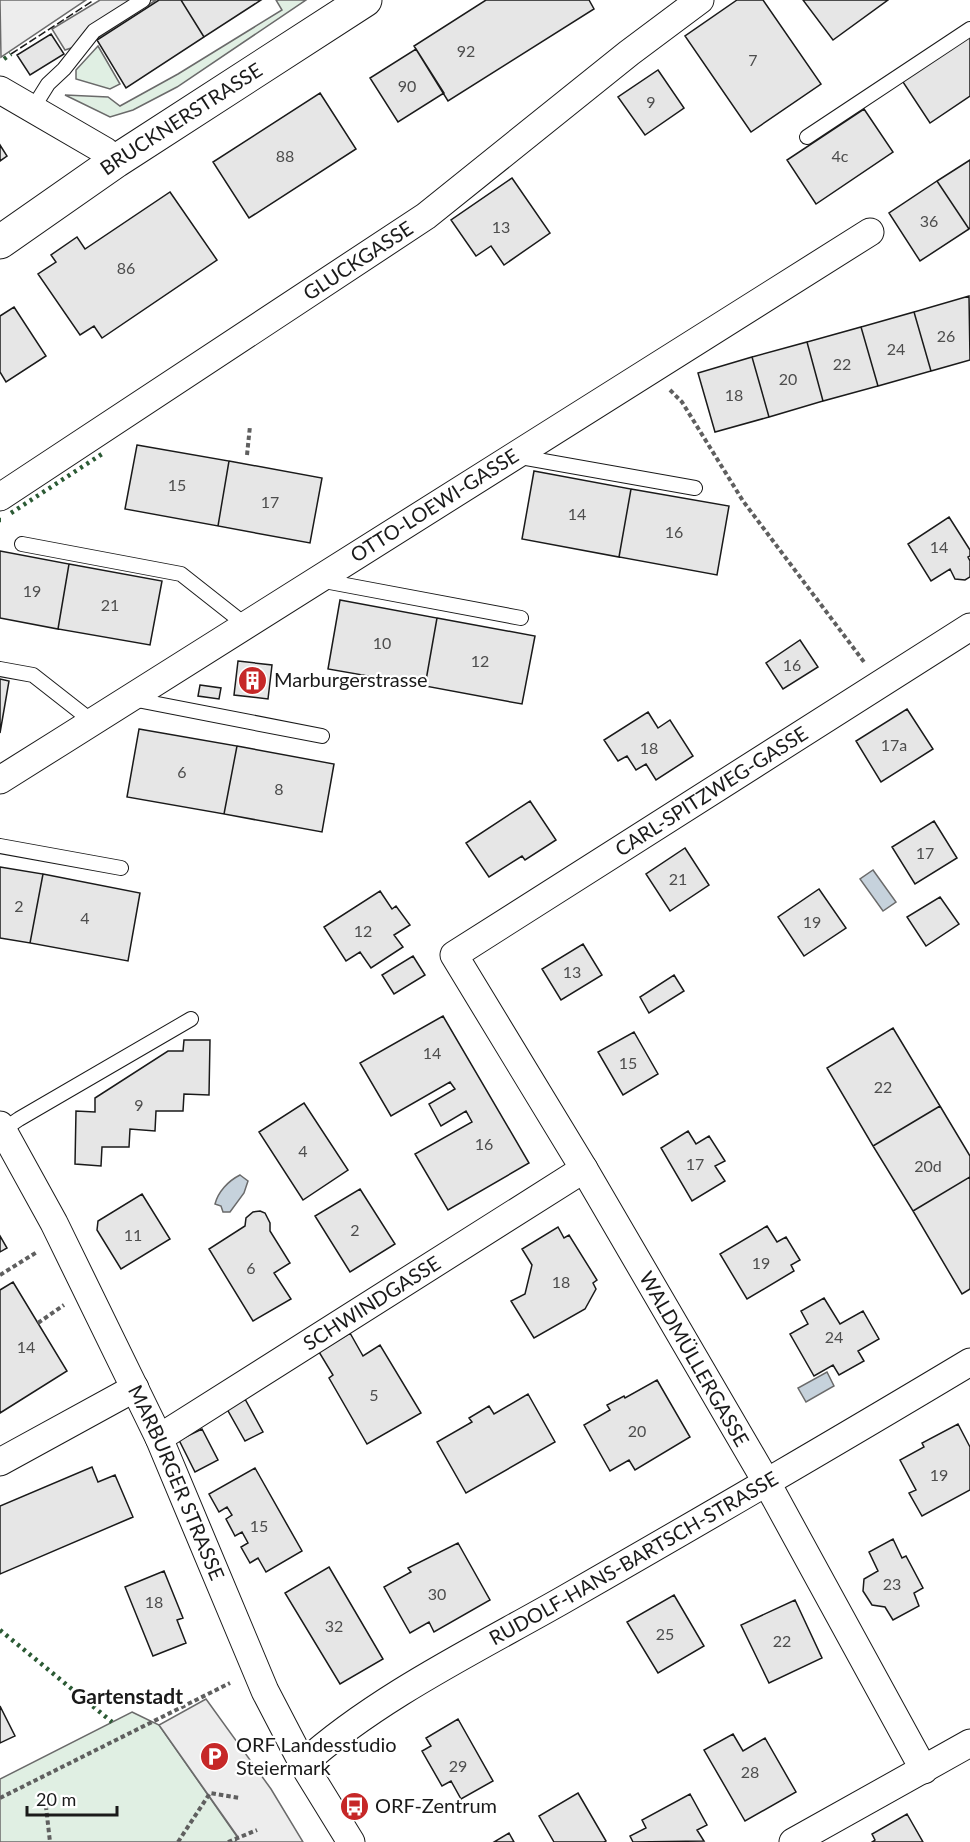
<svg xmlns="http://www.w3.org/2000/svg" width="970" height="1842" viewBox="0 0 970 1842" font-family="Lato,sans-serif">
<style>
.green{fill:#e0efe3;stroke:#6a6a6a;stroke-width:1.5}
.parking{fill:#ededed;stroke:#6a6a6a;stroke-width:1.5}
.water{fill:#c6d2dc;stroke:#6a6a6a;stroke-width:1.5}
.building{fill:#e6e6e6;stroke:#1a1a1a;stroke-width:1.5}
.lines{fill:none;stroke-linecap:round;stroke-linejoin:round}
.lane-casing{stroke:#1a1a1a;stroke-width:16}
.street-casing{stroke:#1a1a1a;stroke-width:29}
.secondary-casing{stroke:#1a1a1a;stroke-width:35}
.path{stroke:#5f5f5f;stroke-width:4;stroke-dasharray:4.5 3;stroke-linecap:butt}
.lane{stroke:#fff;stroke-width:14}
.street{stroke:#fff;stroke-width:27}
.secondary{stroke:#fff;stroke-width:33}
.hedge{stroke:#2b5a34;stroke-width:4.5;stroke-dasharray:3 4.5;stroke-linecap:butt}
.fence{stroke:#1a1a1a;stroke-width:1.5;stroke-dasharray:8 3;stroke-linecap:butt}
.labels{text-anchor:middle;stroke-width:4.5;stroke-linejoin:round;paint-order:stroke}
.number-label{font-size:16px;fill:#4d4d4d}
.street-label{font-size:20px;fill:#1a1a1a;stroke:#fff}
.poi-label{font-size:20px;fill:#1a1a1a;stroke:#fff;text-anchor:start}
.neighbourhood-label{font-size:21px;font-weight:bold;fill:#1a1a1a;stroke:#fff}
</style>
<rect width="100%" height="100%" fill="#fff"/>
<!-- green -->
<path class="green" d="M276,0H306L177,87L133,110L110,117L65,95L108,97L120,106L178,74L282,10Z
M98,46L120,84L110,89L76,79V70Z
M132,1712L159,1725L238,1838L235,1842H0V1779Z"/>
<!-- parking -->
<path class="parking" d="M0,0H86L1,57Z
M100,0H156L93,41L65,50L52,29Z
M206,1699L271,1789L303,1842H235L238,1837L159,1725Z"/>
<!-- water -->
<path class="water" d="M873,870L896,902L883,911L860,879Z
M240,1175L248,1181L244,1193L230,1212H223L221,1206L215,1204C218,1192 228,1181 240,1175Z
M827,1372L834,1386L806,1402L798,1388Z"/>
<!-- building -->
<path class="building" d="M159,0H181L204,37L126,88L97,40Z
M181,0H261L204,37Z
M486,0H589L594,9L448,101L414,46Z
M737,0H763L821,84L751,132L685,36Z
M803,0H888L833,40Z
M970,33V96L930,123L901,79Z
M51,34L64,54L30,75L17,55Z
M416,49L444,93L398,122L370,78Z
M658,70L684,108L645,135L618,97Z
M320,93L356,149L249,218L213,162Z
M864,109L893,152L816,204L787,160Z
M0,145L7,156L0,161Z
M970,160V228L969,229L937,181Z
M512,178L550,233L504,265L491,246L476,256L451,220Z
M937,181L969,229L920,261L889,213Z
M170,192L217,260L102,338L94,326L80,335L38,274L56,262L51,255L77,237L85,249Z
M969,296L970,360L931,371L914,312Z
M14,307L46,356L6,382L0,372V316Z
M914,312L931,371L878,386L861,327Z
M861,327L878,386L823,401L807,342Z
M807,342L823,401L769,417L752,357Z
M752,357L769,417L715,432L698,373Z
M137,445L229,461L218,526L125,509Z
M229,461L322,478L310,543L218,526Z
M534,471L631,489L619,557L522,539Z
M631,489L729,506L717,575L619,557Z
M949,517L970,550V556L968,557L970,561V577L965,580L955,579L950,569L931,581L908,544Z
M0,551L69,564L58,629L0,618Z
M69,564L162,581L150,645L58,629Z
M340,600L437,618L425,686L328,669Z
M437,618L535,636L522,704L425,686Z
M800,640L818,667L783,689L766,663Z
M238,661L272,665L268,699L234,695Z
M0,679L9,681L0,733Z
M200,685L221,688L219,699L198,696Z
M907,709L933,749L881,782L856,741Z
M648,712L658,728L670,720L693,756L656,780L646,764L636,770L627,756L618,761L604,740Z
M139,729L237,746L224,814L127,797Z
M237,746L334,764L322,832L224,814Z
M530,801L556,840L525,860L522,856L489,877L466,843Z
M934,821L957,858L915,884L892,847Z
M685,848L709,885L670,911L646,874Z
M0,867L43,874L30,943L0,938Z
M43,874L140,893L128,961L30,943Z
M819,889L846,928L804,956L778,917Z
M380,891L392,909L396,906L410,925L394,935L403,947L371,968L360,952L346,961L324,927Z
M940,897L959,924L926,946L907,917Z
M583,944L602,975L561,1000L542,969Z
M413,956L425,975L394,994L382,975Z
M674,975L684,991L649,1013L640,997Z
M443,1016L529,1163L448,1210L415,1154L472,1122L466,1111L441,1126L429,1104L455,1089L450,1082L391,1116L360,1063Z
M893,1028L940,1106L873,1146L827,1068Z
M634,1032L658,1074L623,1095L598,1052Z
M184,1040H210L209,1095L184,1094L183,1111H156L155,1131L130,1129L129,1147H102L101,1166L75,1164L76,1111L95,1112V1098L168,1051H183Z
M304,1103L348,1170L303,1200L259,1132Z
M940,1106L970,1156V1177L913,1211L873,1146Z
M688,1131L696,1144L709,1136L725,1161L715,1166L725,1181L692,1201L661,1148Z
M970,1177V1289L962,1294L913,1211Z
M360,1189L395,1244L350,1272L315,1216Z
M142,1194L170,1239L121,1269L97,1230L98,1221Z
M260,1211L265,1213L270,1223V1231L290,1263L274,1273L291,1299L253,1321L209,1249L245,1226L246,1218L253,1212Z
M767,1226L777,1242L786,1237L800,1260L791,1265L794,1271L747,1299L720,1254Z
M558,1227L564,1238L569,1235L597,1280L593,1283L596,1289L585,1309L534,1338L511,1301L525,1294L532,1265L522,1249Z
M0,1236L7,1248L0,1252Z
M13,1282L67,1371L0,1413V1290Z
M824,1298L840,1324L863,1311L879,1339L858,1351L864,1361L839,1375L833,1365L814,1376L790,1334L808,1324L801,1311Z
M350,1333L363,1356L380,1345L421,1413L367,1444L329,1378L333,1375L319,1352Z
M657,1380L690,1437L635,1470L629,1460L610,1471L584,1425L610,1410L607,1405L624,1396L625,1398Z
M528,1394L555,1442L466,1493L437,1442L472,1422L469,1418L489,1406L494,1414Z
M245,1399L263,1432L245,1441L227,1409Z
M958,1424L970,1447V1490L922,1516L909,1493L916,1490L900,1460L924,1447L922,1443Z
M202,1429L218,1460L195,1472L179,1440Z
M92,1467L98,1482L115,1475L133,1517L0,1574V1506Z
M255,1468L302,1551L266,1572L258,1558L250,1563L241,1547L248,1543L242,1532L235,1536L226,1519L232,1515L227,1507L219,1512L209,1494Z
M893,1539L902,1558L906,1556L923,1588L914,1593L919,1606L893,1620L885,1607L872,1605L863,1591L864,1579L878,1571L869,1552Z
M458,1543L490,1600L434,1632L429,1622L410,1633L384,1587L411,1572L408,1568Z
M329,1567L383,1659L340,1684L285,1593Z
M164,1571L183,1618L177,1620L186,1643L153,1656L125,1587Z
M674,1595L704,1646L658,1673L627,1622Z
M795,1600L822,1658L769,1683L741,1625Z
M0,1706L15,1736L0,1743Z
M458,1719L493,1781L461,1799L451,1781L442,1786L422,1751L431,1746L426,1738Z
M733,1734L743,1751L765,1738L796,1792L745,1821L704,1750Z
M578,1793L606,1841L604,1842H554L539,1816Z
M690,1794L707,1825L697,1830L704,1841L633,1842L630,1836L646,1828L642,1820Z
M907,1814L923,1842H872L875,1840L872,1834Z
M509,1833L514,1842H494Z"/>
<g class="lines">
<defs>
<path id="lane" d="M33,108L48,84L64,69L94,31L143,0
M807,137L970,29
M515,456L695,488
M22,544L181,574L247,626
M319,580L521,618
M0,669L33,675L93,722
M132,699L322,736
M0,846L121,868
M3,1130L19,1119L191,1019"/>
<g id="street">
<path d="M0,90L105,151L116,161"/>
<path id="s1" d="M0,497L426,216L629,53L700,0"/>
<path id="s2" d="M0,780C290,598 578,413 870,232"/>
<path id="s3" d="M0,1125L54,1223L159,1438L265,1691L303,1764L351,1842"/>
<path id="s4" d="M159,1438L584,1169"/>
<path d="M0,1462L135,1388"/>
<path id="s5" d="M303,1764C376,1698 477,1649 563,1600C699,1522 835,1443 970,1362"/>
<path id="s6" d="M924,1770L767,1483L584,1169L454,955L970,627"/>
<path d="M793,1842L970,1743"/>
</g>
<g id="secondary">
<path id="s7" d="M0,242L116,161L365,0"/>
</g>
</defs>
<!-- lane casing -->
<use href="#lane" class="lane-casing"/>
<!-- street casing -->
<use href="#street" class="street-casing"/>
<!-- secondary casing -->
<use href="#secondary" class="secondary-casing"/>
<!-- path -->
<path class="path" d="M670,390L682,402L743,501L864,662
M247,455L250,426
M0,1275L37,1252
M38,1323L64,1305
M0,1798L230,1683
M45,1798L50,1842
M178,1842L210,1793L240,1798
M228,1842L257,1830"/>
<!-- lane -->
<use href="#lane" class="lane"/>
<!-- street -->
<use href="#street" class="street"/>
<!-- secondary -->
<use href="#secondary" class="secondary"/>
<!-- hedge -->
<path class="hedge" d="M4,59L11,54
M11,513L102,454
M0,520H1
M0,1630L112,1722"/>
<!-- fence -->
<path class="fence" d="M11,54L94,0"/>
</g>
<!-- icons -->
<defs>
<symbol id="building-disc" viewBox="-11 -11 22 22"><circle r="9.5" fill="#c62828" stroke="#fff"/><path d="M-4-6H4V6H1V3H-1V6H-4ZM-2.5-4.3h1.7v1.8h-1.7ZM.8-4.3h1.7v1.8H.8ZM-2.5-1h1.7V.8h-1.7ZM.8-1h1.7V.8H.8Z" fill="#fff"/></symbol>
<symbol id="parking-disc" viewBox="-11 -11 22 22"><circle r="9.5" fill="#c62828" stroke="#fff"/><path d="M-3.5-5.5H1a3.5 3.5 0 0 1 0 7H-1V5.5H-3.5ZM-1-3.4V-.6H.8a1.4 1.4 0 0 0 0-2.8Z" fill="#fff"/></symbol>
<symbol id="bus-disc" viewBox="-11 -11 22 22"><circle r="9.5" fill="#c62828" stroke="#fff"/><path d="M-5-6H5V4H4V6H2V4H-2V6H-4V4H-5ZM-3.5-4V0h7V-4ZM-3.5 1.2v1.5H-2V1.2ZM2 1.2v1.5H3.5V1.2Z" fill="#fff"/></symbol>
</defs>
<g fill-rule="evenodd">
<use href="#building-disc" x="236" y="664" width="33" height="33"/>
<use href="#parking-disc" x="198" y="1740" width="33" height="33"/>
<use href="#bus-disc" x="338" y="1790" width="33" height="33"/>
</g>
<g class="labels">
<!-- number labels -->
<g class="number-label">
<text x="466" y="57">92</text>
<text x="753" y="66">7</text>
<text x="407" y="92">90</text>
<text x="651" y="108">9</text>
<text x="285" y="162">88</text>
<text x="840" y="162">4c</text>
<text x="929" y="227">36</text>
<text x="501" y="233">13</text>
<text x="126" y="274">86</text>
<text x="946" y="342">26</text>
<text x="896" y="355">24</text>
<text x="842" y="370">22</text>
<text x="788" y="385">20</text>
<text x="734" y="401">18</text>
<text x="177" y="491">15</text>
<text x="270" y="508">17</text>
<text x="577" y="520">14</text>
<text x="674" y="538">16</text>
<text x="939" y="553">14</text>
<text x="32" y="597">19</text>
<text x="110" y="611">21</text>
<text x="382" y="649">10</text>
<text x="480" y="667">12</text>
<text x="792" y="671">16</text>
<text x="894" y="751">17a</text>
<text x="649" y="754">18</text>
<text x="182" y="778">6</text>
<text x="279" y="795">8</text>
<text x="925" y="859">17</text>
<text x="678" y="885">21</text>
<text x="19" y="912">2</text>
<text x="85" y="924">4</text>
<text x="812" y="928">19</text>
<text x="363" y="937">12</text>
<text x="572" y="978">13</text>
<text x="432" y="1059">14</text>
<text x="628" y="1069">15</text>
<text x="883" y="1093">22</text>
<text x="139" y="1111">9</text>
<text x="484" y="1150">16</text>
<text x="303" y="1157">4</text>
<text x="695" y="1170">17</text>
<text x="928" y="1172">20d</text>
<text x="355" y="1236">2</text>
<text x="133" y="1241">11</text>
<text x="761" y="1269">19</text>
<text x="251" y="1274">6</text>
<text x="561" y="1288">18</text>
<text x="834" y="1343">24</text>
<text x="26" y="1353">14</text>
<text x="374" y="1401">5</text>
<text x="637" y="1437">20</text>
<text x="939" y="1481">19</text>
<text x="259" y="1532">15</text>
<text x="892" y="1590">23</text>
<text x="437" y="1600">30</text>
<text x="154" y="1608">18</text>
<text x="334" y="1632">32</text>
<text x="665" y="1640">25</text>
<text x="782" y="1647">22</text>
<text x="458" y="1772">29</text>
<text x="750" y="1778">28</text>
</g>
<!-- street labels -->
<g class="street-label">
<text dy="7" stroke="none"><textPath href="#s7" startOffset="219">BRUCKNERSTRASSE</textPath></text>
<text dy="7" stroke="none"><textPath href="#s1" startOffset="429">GLUCKGASSE</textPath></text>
<text dy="7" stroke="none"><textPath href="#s2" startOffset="514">OTTO-LOEWI-GASSE</textPath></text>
<text dy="7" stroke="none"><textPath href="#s6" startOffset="1246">CARL-SPITZWEG-GASSE</textPath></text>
<text dy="7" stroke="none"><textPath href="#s4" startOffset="252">SCHWINDGASSE</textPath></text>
<text transform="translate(694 1359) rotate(60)" y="7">WALDMÜLLERGASSE</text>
<text dy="7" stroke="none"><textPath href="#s3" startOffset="399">MARBURGER STRASSE</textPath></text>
<text dy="7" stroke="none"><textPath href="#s5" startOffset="390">RUDOLF-HANS-BARTSCH-STRASSE</textPath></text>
</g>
<!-- poi labels -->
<g class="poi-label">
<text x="274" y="687">Marburgerstrasse</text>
<text x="236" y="1752">ORF Landesstudio<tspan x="236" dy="23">Steiermark</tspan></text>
<text x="375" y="1813">ORF-Zentrum</text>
</g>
<!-- neighbourhood labels -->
<g class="neighbourhood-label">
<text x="127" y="1704">Gartenstadt</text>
</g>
</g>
<!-- scale -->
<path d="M27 1806v9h90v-9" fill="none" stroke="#1a1a1a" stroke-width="3"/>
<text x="36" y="1806" font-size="18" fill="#1a1a1a" stroke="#ffffff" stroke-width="4.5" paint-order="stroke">20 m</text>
</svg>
